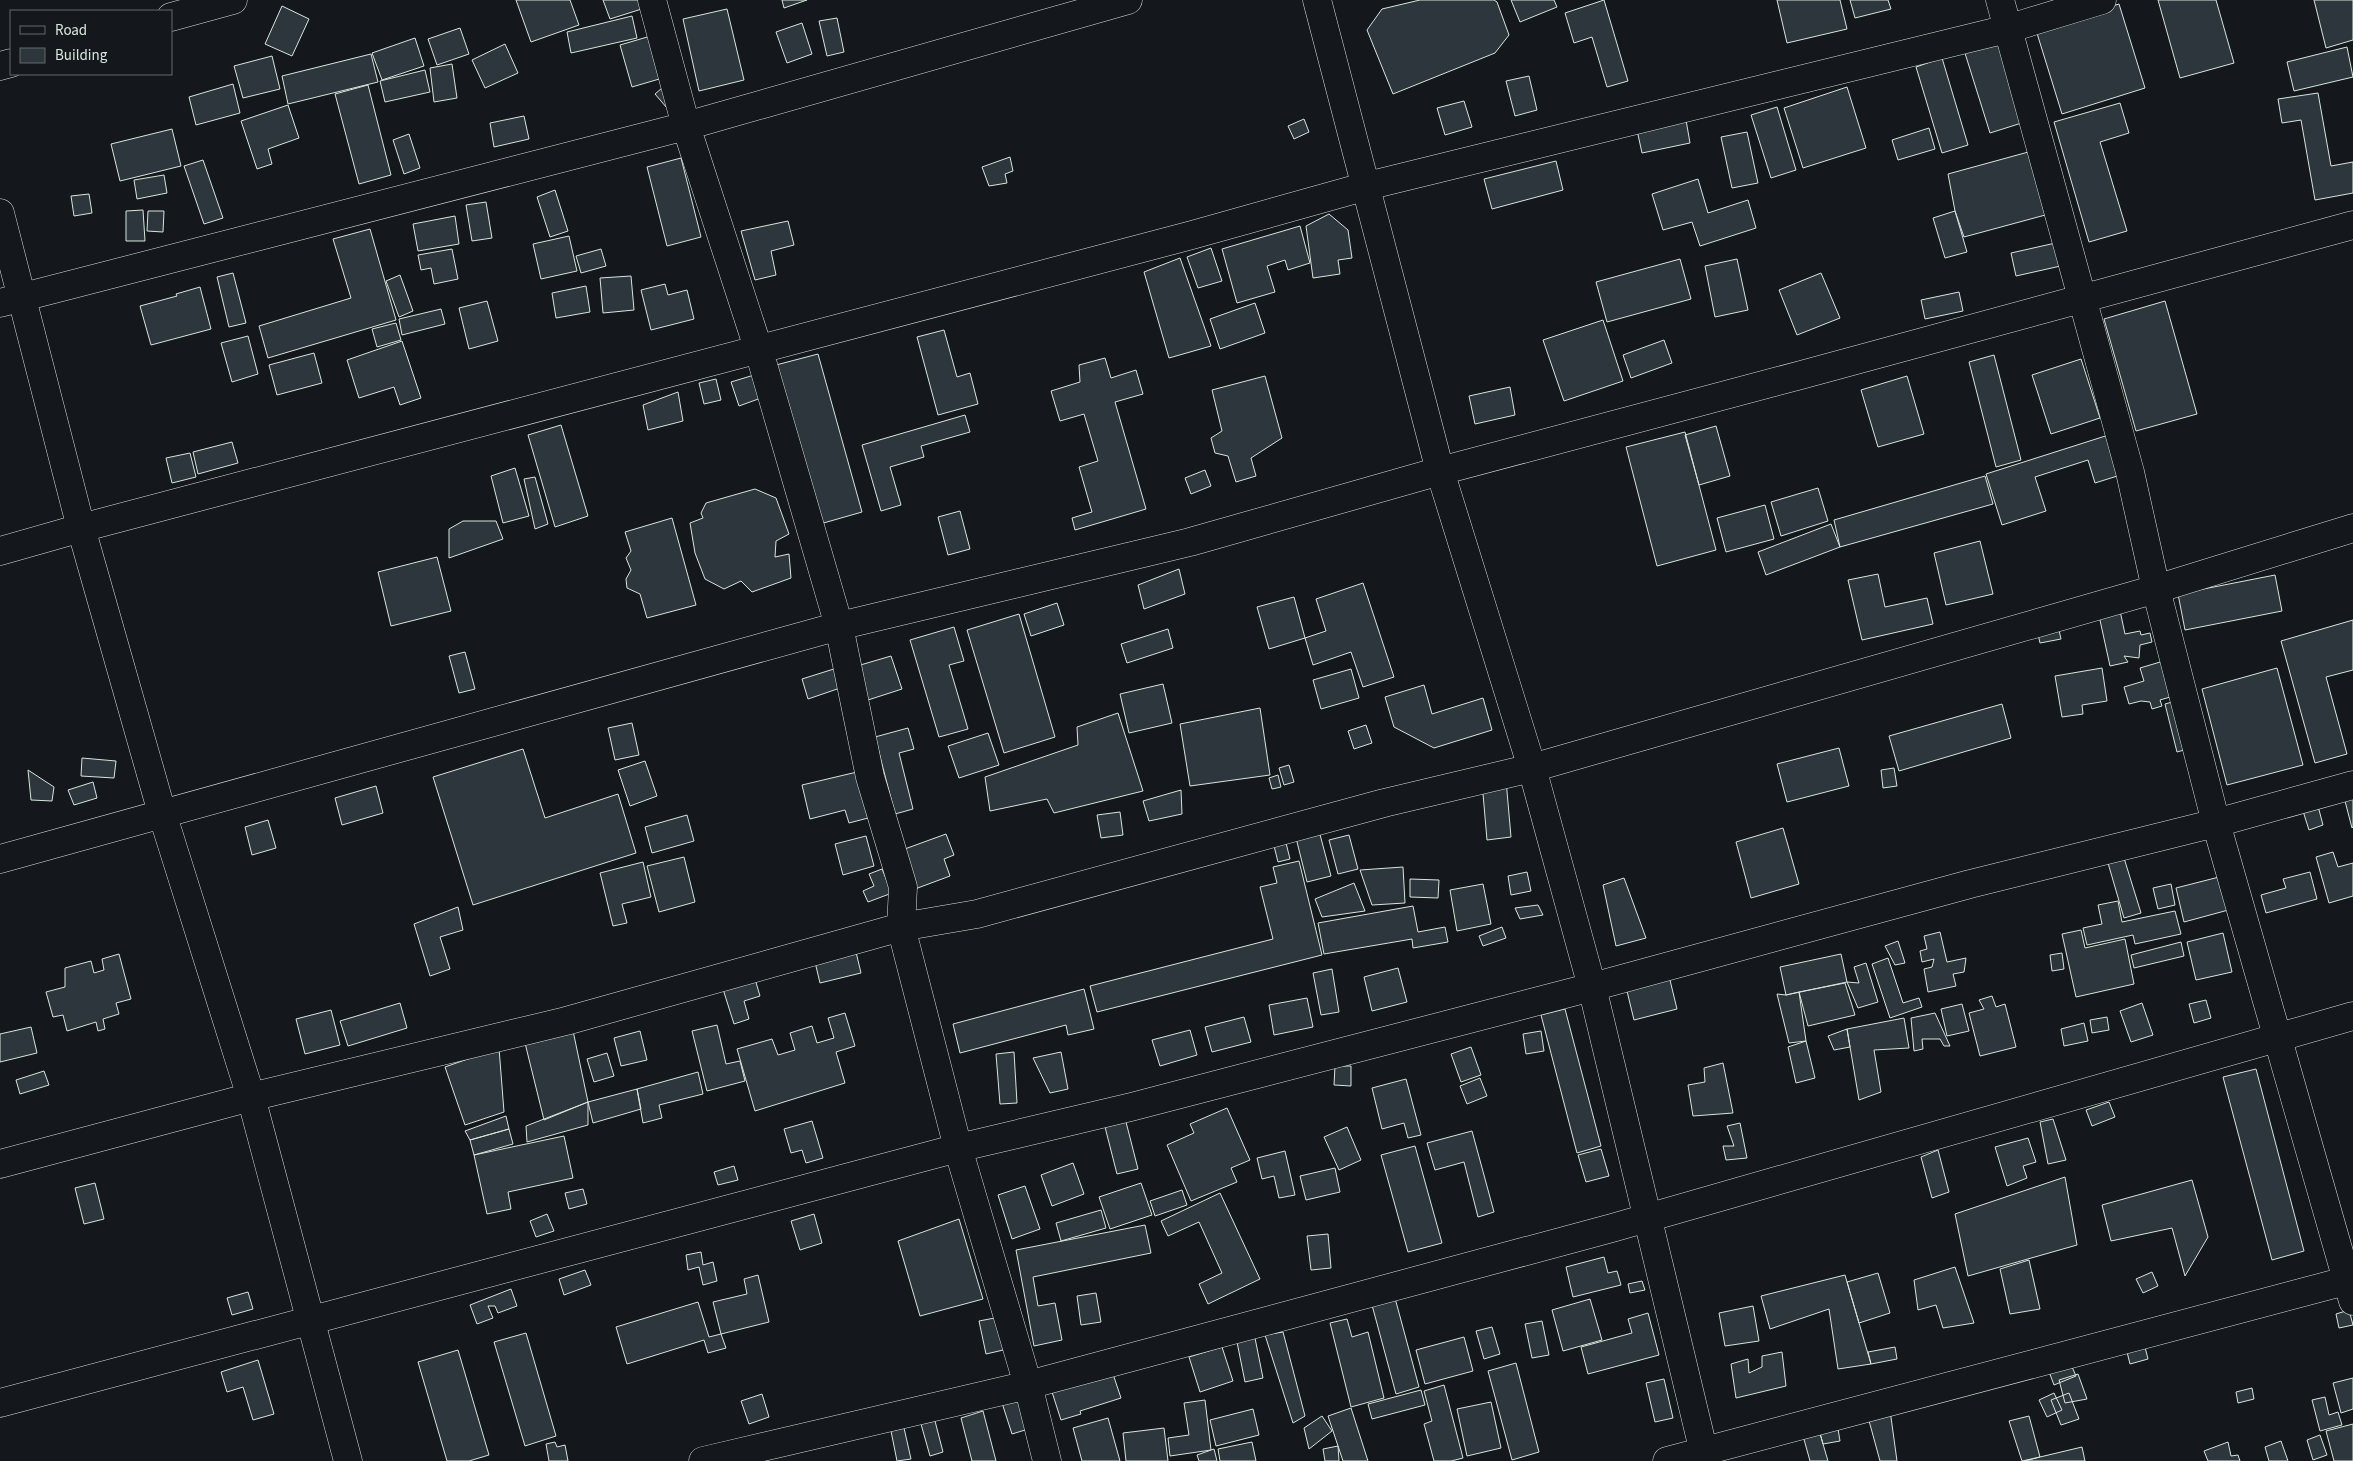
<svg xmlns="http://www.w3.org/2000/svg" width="2353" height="1461" viewBox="0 0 2353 1461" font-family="'Source Sans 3',sans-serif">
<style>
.building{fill:#2c363c;stroke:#d8e6dc}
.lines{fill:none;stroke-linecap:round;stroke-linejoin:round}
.minor-casing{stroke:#d8e6dc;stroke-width:29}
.minor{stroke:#14181c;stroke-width:28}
</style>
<rect width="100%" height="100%" fill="#14181c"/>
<!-- building -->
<path class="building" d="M516,0H570L579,25L531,42Z
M603,0H646L648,7L610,19Z
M782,0H807L784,8Z
M1420,0H1494L1497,2L1509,35L1495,53L1393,94L1367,30L1382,9Z
M1511,0H1554L1557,7L1520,22Z
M1604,0L1628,81L1607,87L1592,37L1574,43L1565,13Z
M1777,0H1840L1847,29L1787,43Z
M1850,0H1888L1891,9L1855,18Z
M2158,0H2216L2234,63L2180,78Z
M2314,0H2353V40L2326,48Z
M2119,4L2145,88L2062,114L2036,30Z
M282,6L309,19L292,56L265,44Z
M727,9L744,80L699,91L683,19Z
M632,16L637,38L571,53L567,32Z
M837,18L844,52L827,56L819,21Z
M802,23L812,54L787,63L776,32Z
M460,28L469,54L437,65L428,39Z
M654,35L666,77L632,87L620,45Z
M415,38L424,66L382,80L372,53Z
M2003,38L2028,121L1990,133L1964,50Z
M505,44L518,73L485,88L472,60Z
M2347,47L2353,77L2294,91L2287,62Z
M371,54L378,82L288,104L282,76Z
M272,56L280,89L243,98L234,66Z
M1942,58L1968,145L1942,153L1916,67Z
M452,64L457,98L434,102L430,68Z
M425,70L430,92L385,102L380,81Z
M1529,76L1537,110L1515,116L1506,81Z
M669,82L667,108L655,94Z
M233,84L240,113L196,125L189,97Z
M368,85L391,175L359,184L335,94Z
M1847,87L1866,148L1803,168L1784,108Z
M2318,93L2331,166L2353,162V193L2315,200L2301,120L2282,123L2278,99Z
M1464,101L1472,127L1445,135L1437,108Z
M2120,103L2129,133L2100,142L2127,231L2089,242L2054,122Z
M288,105L299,138L268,149L272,164L257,169L241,121Z
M1777,107L1796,170L1771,178L1751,115Z
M524,116L529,139L494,147L490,123Z
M1304,119L1309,132L1294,139L1288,126Z
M1686,120L1690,143L1642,153L1637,130Z
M1929,128L1935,149L1898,160L1892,140Z
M172,129L181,166L120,181L111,144Z
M1747,132L1758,183L1732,188L1721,137Z
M409,134L420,168L404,174L393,140Z
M2032,151L2049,214L1964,237L1955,211L1948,174Z
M1010,157L1013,171L1005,174L1007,183L989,186L982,167Z
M681,158L701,237L667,246L647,167Z
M203,160L223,218L204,224L184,166Z
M1556,161L1563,190L1492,209L1484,179Z
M164,175L167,193L137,199L134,180Z
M1698,179L1708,213L1748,200L1756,228L1700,246L1692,222L1663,230L1652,194Z
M555,190L568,231L550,237L537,197Z
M89,194L92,213L74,216L71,196Z
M486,202L492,238L472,241L466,205Z
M143,210L145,241H126V211Z
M148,211H164L163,232L147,231Z
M1955,211L1967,252L1945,258L1933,218Z
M1329,214L1348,230L1352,258L1338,260L1340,274L1313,278L1306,226Z
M455,216L459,244L418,251L413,224Z
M788,221L794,245L771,251L776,275L755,280L741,231Z
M1300,226L1310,263L1288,270L1285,260L1267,266L1275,292L1237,303L1222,249Z
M370,229L396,320L268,358L259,326L351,298L333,239Z
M569,236L577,271L541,279L533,244Z
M2060,242L2065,265L2016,276L2011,253Z
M1211,248L1222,281L1198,288L1187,257Z
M452,249L458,279L434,284L431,268L421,270L418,255Z
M601,249L606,266L581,273L576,256Z
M1180,258L1211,346L1169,358L1144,272Z
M1680,259L1691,299L1607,322L1596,282Z
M1737,259L1748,310L1715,317L1705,266Z
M233,273L246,323L229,327L217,277Z
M1821,273L1840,318L1797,335L1779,290Z
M400,275L413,311L399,317L386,281Z
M631,276L634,310L603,313L600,278Z
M665,284L668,295L687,290L694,319L651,330L641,290Z
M586,286L590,312L556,318L552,293Z
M200,287L211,329L151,345L140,306L177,296L176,294Z
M1959,292L1963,311L1925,319L1921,300Z
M487,301L498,341L469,349L459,308Z
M2165,301L2197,414L2136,431L2104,319Z
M1255,303L1265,333L1220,349L1210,319Z
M441,309L445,324L402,335L399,319Z
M1603,320L1623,381L1564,401L1543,340Z
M396,323L401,340L377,347L372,329Z
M944,330L957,377L970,373L978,404L938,415L917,337Z
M248,336L258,374L232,382L221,343Z
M1664,340L1672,363L1631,378L1623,355Z
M402,341L421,398L400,405L394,387L359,398L347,360Z
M314,353L322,383L277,395L269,365Z
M818,354L862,512L820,524L776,365Z
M1994,355L2021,460L1996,467L1969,362Z
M1105,358L1111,378L1136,370L1143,394L1115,402L1146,509L1075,530L1072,518L1092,512L1079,467L1098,461L1084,414L1060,421L1051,391L1080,382L1079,365Z
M2081,359L2100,418L2051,434L2032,375Z
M754,375L761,398L739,406L731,382Z
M1265,376L1282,438L1251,458L1256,476L1236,482L1228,456L1215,453L1211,438L1222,431L1212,390Z
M1907,376L1924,434L1878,447L1861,390Z
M716,379L721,400L704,404L699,383Z
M1510,387L1515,415L1475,424L1469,396Z
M678,392L683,421L648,430L643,405Z
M965,415L970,432L921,446L924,457L890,467L901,505L881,511L862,445Z
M561,425L588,516L555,527L528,435Z
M1716,426L1730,476L1699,485L1685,435Z
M1685,432L1716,550L1657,566L1626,447Z
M2118,432L2130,472L2095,483L2088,460L2035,477L2046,511L2002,525L1986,474Z
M232,442L238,463L198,474L193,452Z
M190,453L196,477L172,483L166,458Z
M515,468L529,516L503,523L491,476Z
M1205,470L1211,486L1191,494L1185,478Z
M1985,476L1993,504L1840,547L1834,520Z
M535,477L548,524L535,529L524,479Z
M1818,488L1828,521L1781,536L1771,502Z
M755,489L776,498L789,534L776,541L775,557L789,554L791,578L752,592L741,581L724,589L705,579L695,553L690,523L703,518L701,513L706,503Z
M1765,505L1774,539L1726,552L1717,518Z
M960,511L970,549L948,555L938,517Z
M672,518L696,605L647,618L640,594L627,588L626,579L631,570L626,558L631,551L625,532Z
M463,521H496L503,539L449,558V529Z
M1831,524L1840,547L1766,575L1758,552Z
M1980,541L1993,594L1946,605L1934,553Z
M437,557L451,611L391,626L378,572Z
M1179,569L1185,594L1144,609L1138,585Z
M1878,574L1885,607L1927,598L1933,624L1862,640L1848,580Z
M2275,575L2282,611L2185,630L2178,594Z
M1363,583L1394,677L1363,687L1351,652L1313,665L1305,638L1326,631L1316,599Z
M1294,597L1305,638L1269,649L1257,607Z
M1057,603L1064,625L1031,636L1024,614Z
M2119,606L2125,634L2140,631L2141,635L2150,633L2152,642L2140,645L2139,658L2124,656L2128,662L2110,666L2098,611Z
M1019,614L1055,737L1004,753L967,630Z
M2353,620V670L2326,677L2347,754L2315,763L2281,641Z
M2058,626L2061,639L2040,643L2037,630Z
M954,627L964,661L949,665L968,729L939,737L910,640Z
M1168,629L1173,648L1127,663L1121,644Z
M465,652L475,689L459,693L449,656Z
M891,656L902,689L868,700L857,666Z
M2167,660L2177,695L2160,700L2162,706L2152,709L2150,702L2141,701L2129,704L2124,687L2144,681L2140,668Z
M837,668L843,687L808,699L802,679Z
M2102,668L2107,701L2082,705L2083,714L2062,717L2055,676Z
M2277,668L2303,765L2227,785L2202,689Z
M1351,669L1359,698L1321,709L1313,680Z
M1163,684L1172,723L1129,733L1120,694Z
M1424,685L1432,714L1483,698L1492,730L1434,748L1394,727L1385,697Z
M2179,700L2191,748L2177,752L2165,704Z
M2002,704L2011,738L1899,771L1889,736Z
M1260,708L1270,775L1190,786L1180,724Z
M1118,713L1143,791L1054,813L1047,799L990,811L985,777L1078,745L1077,727Z
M632,723L639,755L615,760L608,728Z
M1366,725L1372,743L1354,749L1348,731Z
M908,728L914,749L899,753L913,809L895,814L875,737Z
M988,733L999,765L959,778L948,746Z
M1839,748L1849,786L1787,802L1777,764Z
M523,749L545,818L618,794L636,853L473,905L433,777Z
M82,758L116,761L114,778L81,776Z
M645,761L657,796L630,806L618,770Z
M1289,765L1294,782L1284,785L1279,768Z
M1894,768L1897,786L1883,788L1881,770Z
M28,770L54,787L52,801L31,800Z
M857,772L868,818L849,823L845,810L810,819L802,785Z
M1278,775L1281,787L1272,789L1269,778Z
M1506,780L1511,837L1487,840L1482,782Z
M93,782L97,798L74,805L68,790Z
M376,786L383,813L342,825L335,798Z
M1181,790L1182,814L1149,821L1143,801Z
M2353,798V827L2352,828L2345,801Z
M2318,806L2323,825L2309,830L2303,811Z
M1120,812L1123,835L1101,838L1097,815Z
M687,815L694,841L652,853L645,827Z
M268,820L276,848L252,855L245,827Z
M1318,827L1331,876L1307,882L1295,834Z
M1783,828L1799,884L1751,898L1736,842Z
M946,834L954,855L944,859L950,876L915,889L902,850Z
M1284,835L1290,859L1278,862L1272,838Z
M1349,835L1358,869L1338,874L1329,840Z
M866,836L874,866L843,875L835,844Z
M2333,852L2338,867L2353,863V896L2329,903L2316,857Z
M684,857L695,902L659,912L647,866Z
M2124,858L2141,913L2124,918L2108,863Z
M1299,861L1322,955L1097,1012L1090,986L1273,939L1260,887L1277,883L1273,867Z
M643,862L651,897L622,904L627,923L613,926L600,873Z
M1403,867L1405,903L1372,905L1360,870Z
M882,869L892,893L868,902L863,891L874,886L869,874Z
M1527,872L1531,891L1511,895L1508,876Z
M2310,872L2317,899L2266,913L2261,895L2286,888L2283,879Z
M2223,876L2232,909L2184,922L2176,888Z
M1624,878L1646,938L1616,946L1603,885Z
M1410,879L1439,880L1438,898L1410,897Z
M1354,883L1365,911L1322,917L1315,899Z
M1483,884L1491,924L1457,931L1450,890Z
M2171,884L2175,905L2158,909L2153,888Z
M2118,901L2122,922L2175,911L2181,934L2135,944L2133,935L2087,945L2083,928L2102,924L2098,905Z
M1538,905L1543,915L1520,919L1515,908Z
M1413,906L1418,932L1445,927L1448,942L1413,948L1412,939L1324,954L1318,923Z
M458,907L463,930L440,937L450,969L430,976L414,924Z
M1502,927L1506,938L1483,946L1479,936Z
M2081,930L2085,948L2125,939L2134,984L2076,997L2062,934Z
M1940,932L1947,962L1966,958L1964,972L1953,974L1956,986L1928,992L1924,969L1932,967L1934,959L1922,962L1920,951L1927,949L1924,936Z
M2223,933L2232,972L2196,980L2187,942Z
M1898,941L1905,963L1895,965L1885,946Z
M2181,942L2184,956L2134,968L2131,955Z
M856,952L861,973L820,983L815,962Z
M2062,953L2064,969L2052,971L2050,955Z
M119,954L131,999L116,1003L119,1014L103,1019L105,1029L98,1031L96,1022L67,1031L63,1015L53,1017L46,992L65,987V968L91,961L94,973L104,970L102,959Z
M1841,954L1847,982L1786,995L1780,967Z
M1888,958L1903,1003L1919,998L1922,1007L1890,1018L1872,964Z
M1866,963L1878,1002L1858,1008L1847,982L1859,983L1854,967Z
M1398,968L1407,1002L1372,1011L1364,977Z
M1332,969L1339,1012L1321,1015L1313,973Z
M1669,976L1677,1009L1634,1020L1626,987Z
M755,979L760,996L744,1001L749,1019L734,1024L723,989Z
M1845,983L1855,1015L1808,1026L1799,992Z
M1084,989L1094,1029L1068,1035L1066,1025L960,1053L953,1024Z
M1799,992L1806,1041L1789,1043L1777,994L1786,995Z
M1992,996L1996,1007L2005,1004L2016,1047L1980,1056L1969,1013L1984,1009L1979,1000Z
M1307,998L1313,1027L1274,1035L1269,1005Z
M2206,1000L2211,1018L2194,1023L2189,1004Z
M400,1003L407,1028L348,1046L340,1021Z
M2142,1003L2153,1035L2131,1042L2120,1011Z
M1962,1004L1969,1031L1947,1036L1941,1009Z
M1565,1009L1601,1146L1577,1153L1541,1015Z
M331,1010L340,1045L305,1054L296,1019Z
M845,1013L855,1046L836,1052L845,1083L755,1111L737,1049L772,1039L778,1055L795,1050L790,1033L812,1026L817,1043L834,1038L828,1018Z
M1935,1013L1950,1046H1944L1940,1039H1922L1923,1049L1914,1051L1911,1018Z
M1244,1017L1251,1042L1212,1052L1205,1027Z
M2107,1017L2109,1030L2092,1033L2090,1020Z
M1904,1018L1909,1048L1874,1050L1881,1092L1859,1100L1847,1029Z
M2084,1023L2088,1041L2064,1046L2061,1029Z
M717,1025L726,1064L740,1061L745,1081L707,1091L692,1031Z
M572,1026L588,1102L544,1120L525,1043Z
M31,1027L37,1053L0,1062V1034Z
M1847,1029L1850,1047L1834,1050L1828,1036Z
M1190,1030L1197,1055L1160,1066L1152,1040Z
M640,1031L647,1060L621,1066L614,1038Z
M1541,1031L1544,1051L1526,1054L1523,1034Z
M1806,1041L1815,1078L1796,1083L1788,1047Z
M1471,1047L1481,1075L1461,1082L1451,1054Z
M499,1048L504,1112L465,1125L445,1067Z
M1014,1052L1017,1103L1000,1104L996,1054Z
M1061,1052L1068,1089L1050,1093L1033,1058Z
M607,1053L614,1076L594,1082L587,1059Z
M1723,1063L1733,1113L1693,1116L1688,1085L1705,1082L1704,1068Z
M1335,1066H1351V1086L1334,1085Z
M2256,1069L2304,1251L2272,1260L2223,1077Z
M44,1071L49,1085L20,1094L16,1080Z
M698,1072L703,1094L659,1105L662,1118L643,1123L637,1089Z
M1480,1078L1487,1096L1467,1104L1460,1086Z
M1406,1079L1421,1135L1408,1138L1404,1123L1382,1129L1372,1088Z
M637,1089L641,1109L593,1123L588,1102Z
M588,1102V1125L527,1142L526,1126Z
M2109,1102L2115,1117L2092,1126L2086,1110Z
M1227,1108L1250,1160L1231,1168L1237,1182L1191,1201L1167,1145L1194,1133L1190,1124Z
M506,1116L509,1129L470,1140L465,1131Z
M2053,1119L2066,1160L2048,1164L2040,1122Z
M812,1121L823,1158L806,1163L802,1150L791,1153L784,1129Z
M1126,1122L1138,1169L1117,1174L1105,1127Z
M1740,1123L1747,1158L1726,1160L1723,1146H1734L1727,1126Z
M1347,1127L1361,1160L1339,1170L1324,1137Z
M509,1129L513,1144L474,1155L470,1140Z
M1472,1131L1494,1212L1478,1217L1464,1162L1435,1170L1427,1143Z
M564,1136L573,1178L508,1192L511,1209L487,1214L474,1155Z
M2028,1138L2036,1162L2023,1166L2027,1178L2007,1186L1995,1147Z
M1415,1146L1442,1243L1408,1252L1381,1155Z
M1601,1149L1609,1176L1586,1182L1578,1155Z
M1938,1150L1949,1192L1932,1198L1921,1157Z
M1285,1151L1295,1195L1279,1198L1274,1176L1262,1179L1257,1158Z
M1073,1163L1084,1194L1052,1206L1041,1175Z
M734,1166L738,1180L718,1185L714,1172Z
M1335,1168L1340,1192L1306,1200L1300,1176Z
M2065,1177L2077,1245L1968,1276L1955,1214Z
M2192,1180L2208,1237L2185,1276L2172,1228L2111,1241L2102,1205Z
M95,1183L104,1219L84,1224L75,1188Z
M1141,1183L1152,1215L1110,1229L1099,1197Z
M1025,1186L1040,1229L1012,1239L998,1195Z
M583,1189L587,1204L569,1209L565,1193Z
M1182,1190L1187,1205L1155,1216L1150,1201Z
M1220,1193L1260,1279L1208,1304L1199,1284L1222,1273L1199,1222L1168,1236L1161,1221Z
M1101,1210L1106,1228L1061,1241L1056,1223Z
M547,1214L554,1231L536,1237L530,1221Z
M814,1214L822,1243L800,1250L791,1221Z
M959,1219L983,1299L920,1316L898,1241Z
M1145,1225L1151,1253L1033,1277L1038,1306L1055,1303L1062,1340L1034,1346L1016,1250Z
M1328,1234L1331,1268L1311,1270L1307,1236Z
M701,1252L703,1265L713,1262L717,1281L703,1285L699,1267L688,1270L686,1255Z
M1604,1257L1608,1273L1617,1271L1621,1285L1573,1297L1566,1267Z
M2029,1260L2040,1309L2010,1314L2000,1269Z
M1955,1267L1974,1323L1943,1328L1936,1305L1918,1310L1914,1280Z
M585,1270L591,1285L564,1295L559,1279Z
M2152,1272L2158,1286L2143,1293L2136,1279Z
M1878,1273L1890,1313L1859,1323L1847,1282Z
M758,1275L769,1322L721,1334L713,1302L747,1294L744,1279Z
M1845,1275L1871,1364L1838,1369L1829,1309L1770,1329L1761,1296Z
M1642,1281L1645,1290L1630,1293L1628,1284Z
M511,1289L517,1306L498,1313L495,1306H488L493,1318L477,1324L470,1305Z
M248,1292L253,1309L232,1315L227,1298Z
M1096,1293L1101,1322L1081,1325L1077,1296Z
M1395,1298L1419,1387L1396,1394L1372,1305Z
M1590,1299L1602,1340L1563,1351L1552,1310Z
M698,1302L709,1337L721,1334L726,1348L708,1353L704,1340L627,1364L616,1327Z
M1753,1306L1759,1341L1725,1346L1719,1313Z
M2349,1310L2353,1325L2339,1328L2336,1314Z
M1648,1313L1659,1355L1588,1374L1581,1347L1632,1333L1628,1319Z
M1005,1316L1012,1348L986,1354L979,1321Z
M1347,1319L1352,1337L1368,1332L1384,1398L1351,1407L1330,1323Z
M1542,1321L1549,1355L1532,1358L1525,1324Z
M1492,1327L1500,1354L1484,1359L1476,1331Z
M1283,1332L1305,1416L1293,1423L1265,1335Z
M526,1333L556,1436L525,1446L494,1342Z
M1464,1337L1473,1371L1425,1384L1416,1350Z
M1255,1338L1263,1378L1245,1382L1237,1342Z
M2144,1343L2148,1359L2130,1364L2126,1348Z
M1222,1347L1233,1381L1200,1392L1189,1357Z
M1895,1347L1897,1359L1871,1364L1868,1352Z
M458,1350L489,1455L469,1461H447L418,1362Z
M1782,1352L1786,1386L1736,1398L1731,1364L1748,1359L1749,1373L1762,1367V1356Z
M258,1360L274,1414L253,1420L243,1387L227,1392L221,1372Z
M2069,1360L2076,1376L2054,1385L2048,1369Z
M1516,1363L1539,1452L1512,1460L1488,1371Z
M1112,1371L1121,1398L1080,1411L1081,1414L1061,1420L1052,1392Z
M2078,1374L2087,1399L2065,1403L2059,1380Z
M2353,1378V1409L2341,1413L2333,1383Z
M1664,1379L1673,1418L1655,1422L1646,1383Z
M1444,1385L1463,1458L1451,1461H1434L1424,1424L1432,1421L1424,1391Z
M2252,1388L2254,1399L2238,1403L2236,1392Z
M1421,1390L1425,1405L1372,1419L1368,1404Z
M2054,1393L2062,1410L2047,1417L2039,1400Z
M2069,1393L2079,1419L2061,1425L2051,1400Z
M762,1394L769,1417L749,1424L741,1401Z
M1025,1396L1035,1427L1012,1434L1002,1403Z
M2325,1397L2329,1415L2338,1412L2342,1425L2320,1431L2312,1400Z
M1205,1400L1211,1450L1170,1456L1168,1438L1189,1435L1184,1403Z
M1491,1402L1501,1448L1467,1456L1457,1409Z
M1351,1408L1368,1461H1343L1328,1416Z
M1253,1409L1259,1435L1216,1446L1210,1420Z
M1890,1410L1897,1461H1880L1868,1417Z
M983,1411L996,1461H972L961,1418Z
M1322,1416L1332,1431L1309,1449L1304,1428Z
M2029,1416L2040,1457L2022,1461L2009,1421Z
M1108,1418L1120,1461H1082L1073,1428Z
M935,1421L943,1452L930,1456L921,1424Z
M1837,1423L1840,1441L1823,1444L1818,1426Z
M2353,1424V1461H2334L2326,1431Z
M1818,1426L1823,1444L1828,1461H1810L1802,1432Z
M904,1428L911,1459L897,1461L891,1431Z
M1164,1428L1168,1461H1126L1123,1433Z
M2320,1435L2327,1455L2313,1460L2307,1440Z
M2281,1441L2288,1461H2269L2265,1447Z
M555,1442L557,1447L565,1445L568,1461H549L546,1444Z
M1252,1442L1256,1461H1220L1218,1449Z
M2228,1442L2231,1456L2238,1455L2240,1461H2208L2204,1451Z
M1338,1446L1339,1461H1325L1323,1449Z
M2082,1447L2085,1461H2025L2040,1457Z
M1214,1449L1217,1461H1199L1197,1455Z"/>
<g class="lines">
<defs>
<path id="minor" d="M652,0L686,126L759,351L839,626L870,777L903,887L901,927L958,1148L1028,1385L1047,1461
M1317,0L1440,471L1532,768L1592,987L1706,1461
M2000,0L2130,472L2156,589L2216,823L2353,1301
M171,17L233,0
M0,66L11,63
M0,213L81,528L162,813L251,1097L348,1461
M0,303L686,126L1128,0
M0,551L81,528L1192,235L1367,186L2007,29L2102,0
M0,859L839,626L1190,542L1440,471L1801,375L2353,225
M0,1164L251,1097L566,1021L901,927L977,914L1384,803L1532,768L2156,589L2353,528
M0,1403L958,1148L1131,1107L1592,987L1970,884L2216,823L2353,785
M703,1461L1028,1385L1612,1228L2353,1016
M1667,1461L2353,1279"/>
</defs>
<!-- minor casing -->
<use href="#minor" class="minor-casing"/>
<!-- minor -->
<use href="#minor" class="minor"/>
</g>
<!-- legend -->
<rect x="10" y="10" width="162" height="65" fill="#14181c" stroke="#626a69"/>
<rect x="20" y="26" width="25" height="8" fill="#14181c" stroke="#626a69"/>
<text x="55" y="35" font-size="15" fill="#d8e6dc">Road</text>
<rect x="20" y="48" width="25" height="15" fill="#2c363c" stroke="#626a69"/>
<text x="55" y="60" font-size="15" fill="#d8e6dc">Building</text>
</svg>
